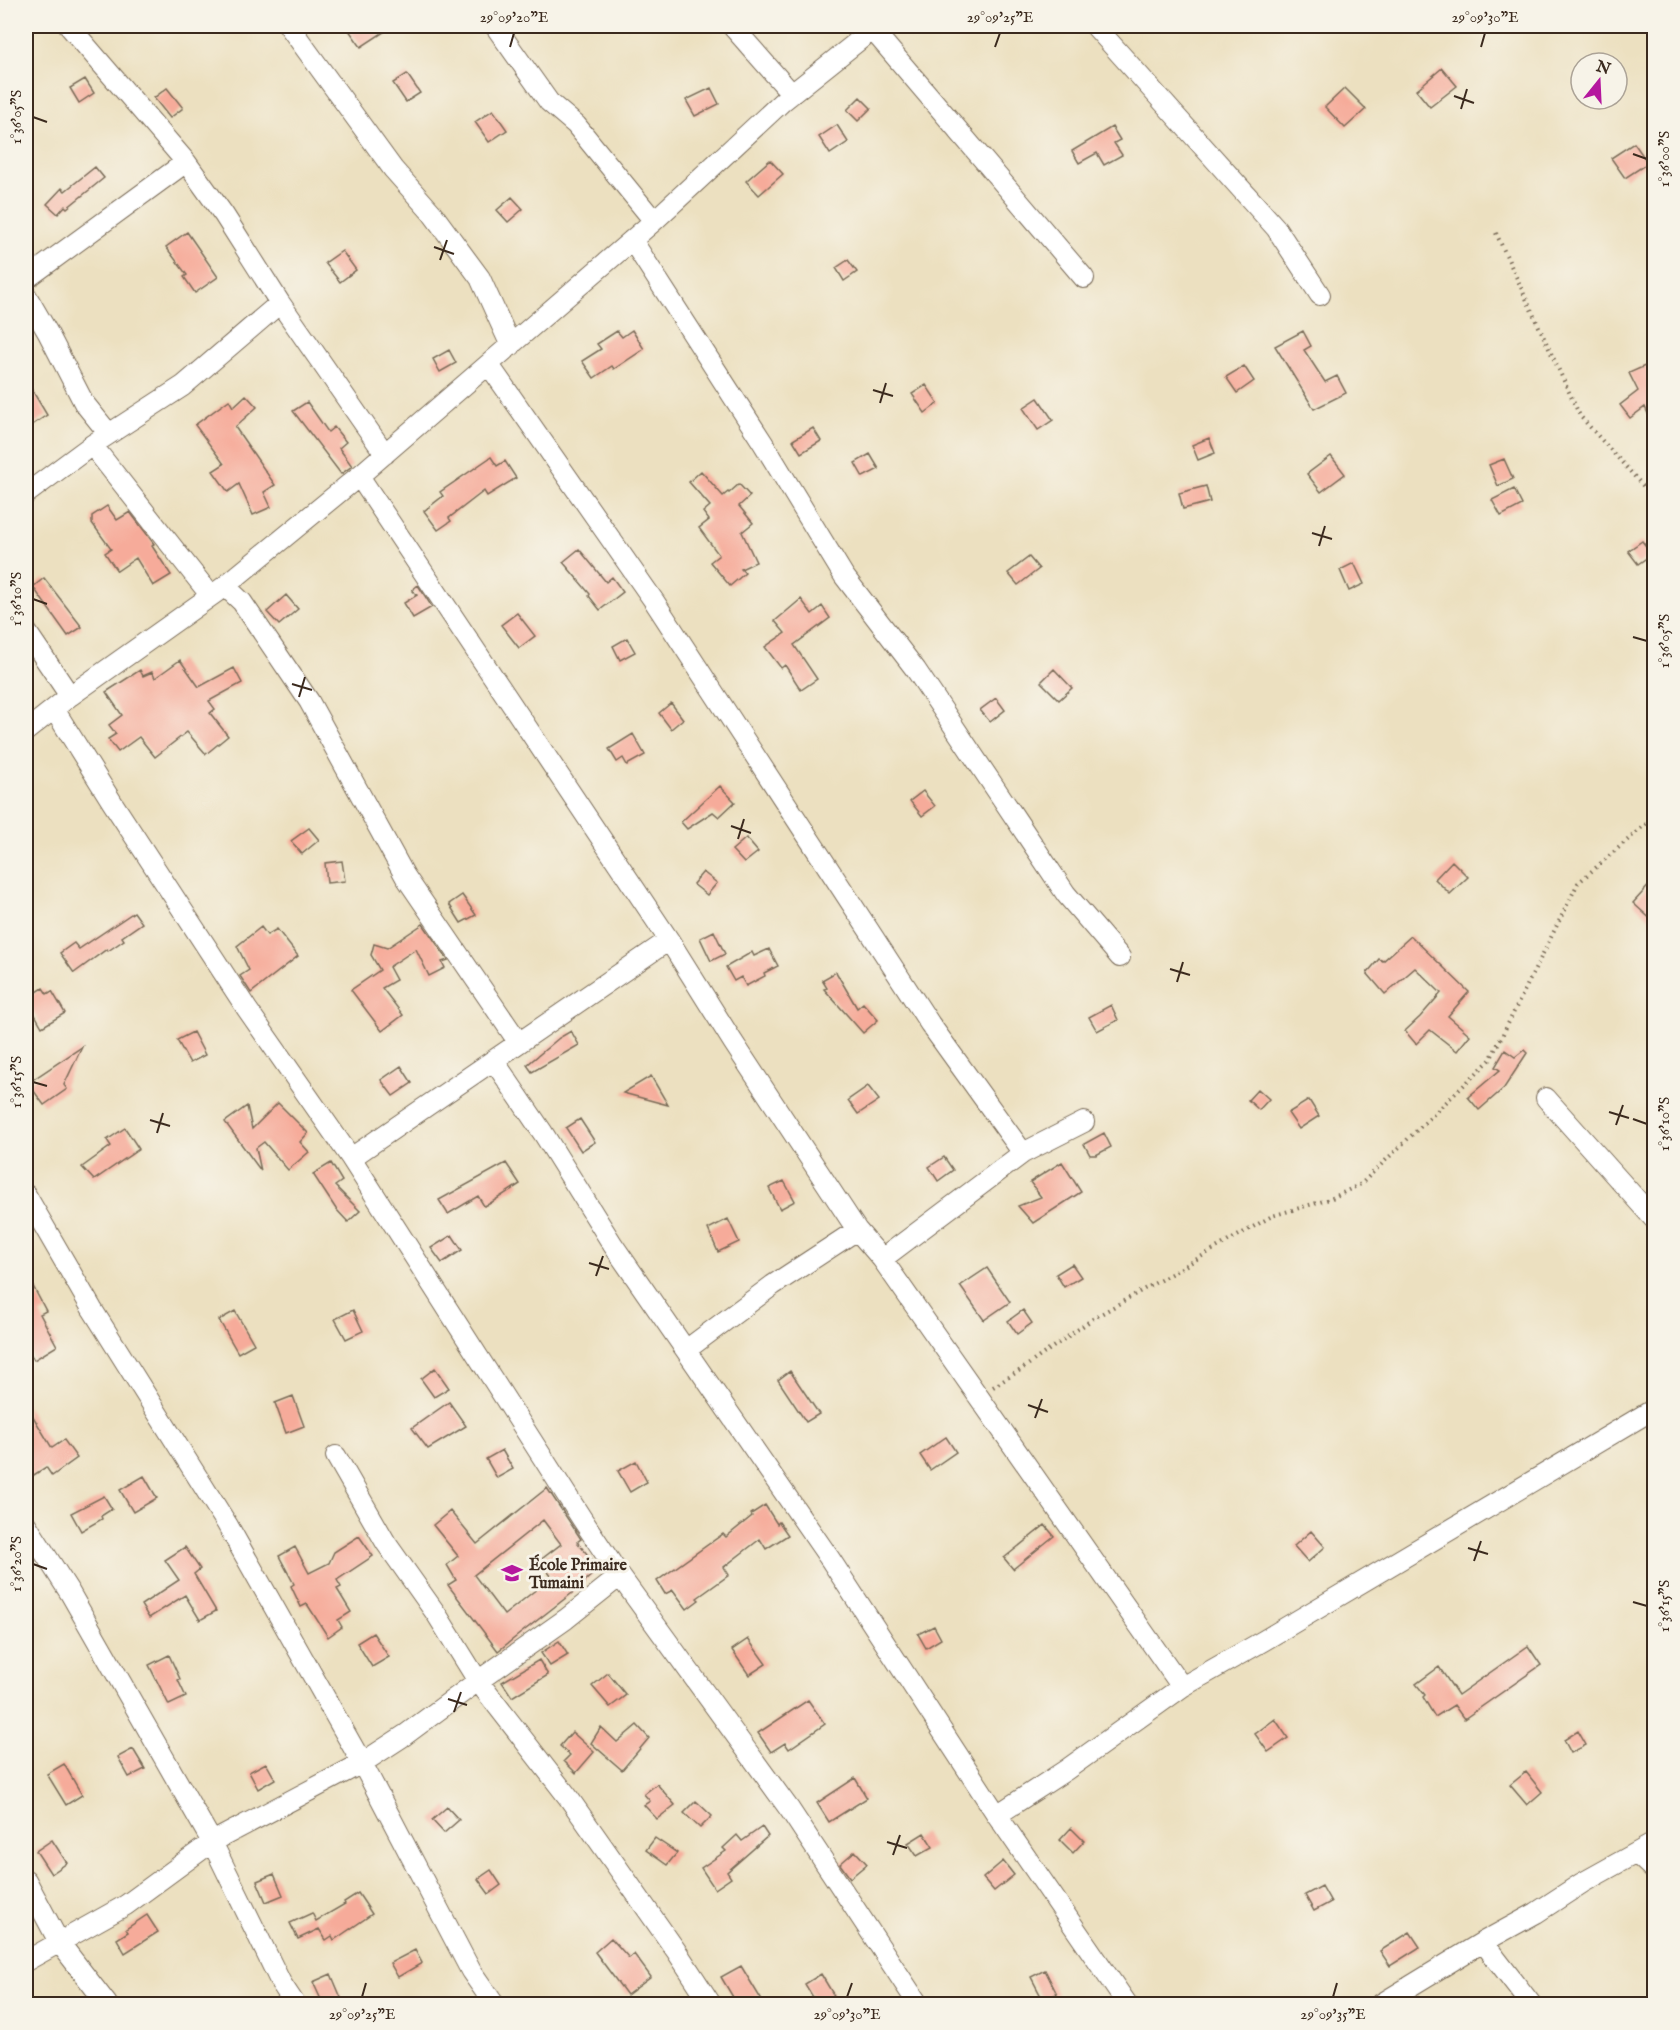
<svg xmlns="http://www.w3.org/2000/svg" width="1680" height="2030" viewBox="0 0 1680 2030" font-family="'IM FELL English',serif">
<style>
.building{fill:#f6ab9a;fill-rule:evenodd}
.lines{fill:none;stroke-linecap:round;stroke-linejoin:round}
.minor-casing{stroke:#796a57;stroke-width:22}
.path{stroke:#796a57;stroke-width:4;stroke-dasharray:1.5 4.5;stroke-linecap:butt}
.minor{stroke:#fff;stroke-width:20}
.ticks{fill:none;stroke:#3b2a1e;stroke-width:2}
.labels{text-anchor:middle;stroke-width:6;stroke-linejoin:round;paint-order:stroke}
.poi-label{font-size:16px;font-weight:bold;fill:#3b2a1e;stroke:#f7f3e8;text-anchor:start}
.neatline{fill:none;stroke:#3b2a1e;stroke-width:2}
.ticks-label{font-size:15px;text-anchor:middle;fill:#3b2a1e}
</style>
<rect width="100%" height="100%" fill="#f7f3e8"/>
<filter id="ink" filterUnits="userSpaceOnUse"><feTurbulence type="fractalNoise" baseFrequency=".0167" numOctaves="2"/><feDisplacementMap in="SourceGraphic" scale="12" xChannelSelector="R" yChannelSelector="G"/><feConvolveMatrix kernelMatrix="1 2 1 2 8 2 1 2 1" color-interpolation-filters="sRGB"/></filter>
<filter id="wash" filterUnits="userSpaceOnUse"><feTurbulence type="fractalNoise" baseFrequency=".008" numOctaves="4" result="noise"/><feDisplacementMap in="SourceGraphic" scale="24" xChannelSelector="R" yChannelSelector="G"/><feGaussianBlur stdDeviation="1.35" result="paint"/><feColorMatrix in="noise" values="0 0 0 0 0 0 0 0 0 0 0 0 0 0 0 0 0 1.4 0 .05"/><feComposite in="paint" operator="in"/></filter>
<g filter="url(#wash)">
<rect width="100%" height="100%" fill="#ece0c0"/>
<g id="blocks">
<!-- building -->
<path class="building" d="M346,26H393L361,47Z
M1442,68L1457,86L1430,107L1416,90Z
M407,74L420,93L406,102L393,83Z
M85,79L94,93L79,103L70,88Z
M167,88L183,108L170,118L154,98Z
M711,88L719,104L695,116L686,100Z
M1345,88L1366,109L1345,128L1325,107Z
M860,97L871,108L858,121L847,110Z
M493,110L507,130L489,142L475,122Z
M837,125L848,142L830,154L819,137Z
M1112,127L1120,140L1114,143L1122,155L1104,165L1097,153L1079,163L1072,151Z
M1634,143L1648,163L1625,178L1611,158Z
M770,160L783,174L759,195L746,181Z
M95,167L104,178L67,208L65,206L58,214L47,204L62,188L65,191Z
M512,197L523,209L508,222L497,210Z
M187,232L218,277L195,293L184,277L187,275L166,247Z
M342,251L356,270L340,282L325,263Z
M848,260L857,272L844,281L836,268Z
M632,330L644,349L614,369L612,366L594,378L582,361L601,349L597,344L617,331L622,337Z
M1303,331L1311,346L1304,350L1325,382L1337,376L1346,393L1314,409L1275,346Z
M449,350L456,363L440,372L433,359Z
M1654,362V427L1645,407L1630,418L1620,405L1638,391L1629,373Z
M1244,366L1254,381L1237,393L1226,377Z
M26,380L47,415L26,429Z
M926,385L938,403L925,413L912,394Z
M246,395L257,407L235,427L275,485L264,492L271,507L253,515L239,484L228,492L213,471L224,464L195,425L229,400L233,407Z
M1038,398L1053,420L1038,430L1023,408Z
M307,402L328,432L334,427L346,442L339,448L352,466L341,474L293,411Z
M813,428L821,441L801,453L793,440Z
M1209,438L1215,453L1198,460L1192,445Z
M870,454L879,469L863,477L855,463Z
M1331,456L1345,474L1321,492L1307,474Z
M491,457L497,466L505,461L516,478L487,496L484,491L449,518L451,521L438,530L424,511L443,496L440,492Z
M1504,459L1513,479L1498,486L1489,465Z
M701,471L723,496L728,492L729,493L739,484L750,496L739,506L753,523L742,532L756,562L741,569L745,573L730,586L710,562L719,555L699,528L709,520L703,512L710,506L689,482Z
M1206,486L1210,502L1183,509L1179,493Z
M1514,489L1522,505L1501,516L1492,500Z
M107,506L117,520L130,512L146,533L154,544L152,546L171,575L153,586L136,558L117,571L105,553L111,549L92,523V516Z
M1642,541L1652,554L1638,564L1628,551Z
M579,549L606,582L612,577L623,592L600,610L589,596L590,594L563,562Z
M1029,557L1039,569L1018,585L1008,573Z
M1354,563L1364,584L1349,591L1340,570Z
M44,578L82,627L68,636L33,587Z
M418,585L432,607L413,618L404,603L417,595L412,590Z
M286,595L298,609L279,625L267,612Z
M801,599L812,614L822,606L830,618L794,645L817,679L801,690L785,665L781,668L765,647L785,633L775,621Z
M517,613L535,636L519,648L501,625Z
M627,638L635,652L620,660L613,646Z
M180,660L199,687L234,668L242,683L209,701L215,709L210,713L228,736L206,754L187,732L155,757L139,737L118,752L108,739L116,734L109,725L122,715L106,692L140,670L143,676L152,672L155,678Z
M1054,669L1072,688L1059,700L1041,682Z
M996,698L1005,710L990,722L980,710Z
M671,703L683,719L671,729L659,713Z
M633,734L645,755L627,765L623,758L617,762L609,749Z
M720,786L735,802L719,817L713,812L687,829L681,822Z
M923,791L935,806L922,816L910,801Z
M309,828L319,840L302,854L291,841Z
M746,838L758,852L744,863L732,850Z
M342,861L345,881L327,883L325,863Z
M1452,861L1468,877L1450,894L1435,879Z
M703,872L717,883L707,895L693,884Z
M1654,880V922L1633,903Z
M462,895L476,915L461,923L449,904Z
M134,912L142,923L122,937L124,940L108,951L107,949L74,973L60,953L74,943L79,949Z
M423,924L448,960L442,962L445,968L429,976L416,949L389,967L396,980L382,988L403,1015L382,1031L351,990L380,970L371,955L374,944L387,948Z
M261,927L267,935L277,929L298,956L251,993L240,976L249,970L237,946Z
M714,931L725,954L711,961L700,938Z
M1411,936L1469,992L1448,1016L1470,1035L1457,1051L1430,1030L1416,1044L1405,1031L1420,1017L1441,993L1415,968L1385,994L1367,973L1379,959L1383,961Z
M769,949L778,966L764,973L765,976L746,986L741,977L734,981L726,967L752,952L754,956Z
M836,972L857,1008L863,1003L878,1020L863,1033L824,989L827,988L822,980Z
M43,988L47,994L52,991L65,1013L42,1027L26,999Z
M1111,1005L1118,1020L1097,1031L1089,1017Z
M571,1031L579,1045L532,1072L527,1065L559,1038Z
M193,1032L205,1055L190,1063L177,1040Z
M82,1047L64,1085L67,1089L44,1105L28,1083Z
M1505,1050L1515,1057L1524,1050L1527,1053L1504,1088L1479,1110L1468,1097L1500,1070L1495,1067Z
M401,1066L412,1083L393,1096L381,1080Z
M651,1076L668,1105L623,1093Z
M868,1086L879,1100L858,1114L848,1100Z
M1258,1089L1269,1099L1259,1110L1248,1100Z
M1309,1100L1319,1116L1299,1129L1288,1113Z
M278,1103L308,1133L300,1142L309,1152L288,1170L264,1142L256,1148L261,1171L225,1122L247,1106L252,1129Z
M580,1119L595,1142L581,1151L566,1128Z
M125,1128L139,1149L94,1180L82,1167L111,1146L107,1140Z
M1104,1133L1111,1147L1096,1155H1090L1084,1144Z
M944,1157L953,1170L938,1181L929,1167Z
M1062,1162L1081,1192L1033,1223L1018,1206L1041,1197L1030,1182Z
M331,1163L342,1181L335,1186L360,1211L348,1222L336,1209L313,1174Z
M506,1163L520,1184L489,1204L484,1206L478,1196L448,1214L439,1200Z
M784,1181L795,1201L780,1209L769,1188Z
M728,1219L739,1242L718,1252L708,1229Z
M452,1235L462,1250L442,1263L431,1248Z
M1072,1264L1081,1277L1064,1287L1056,1274Z
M987,1268L1010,1302L984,1320L960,1286Z
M26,1273L46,1311L40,1314L57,1346L34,1360L26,1347Z
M353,1310L363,1331L346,1339L335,1319Z
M1023,1310L1032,1323L1017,1334L1008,1321Z
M235,1311L254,1344L238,1353L219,1320Z
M435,1368L449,1388L434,1397L421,1379Z
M790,1371L819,1414L806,1422L778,1380Z
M293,1396L304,1426L286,1433L275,1403Z
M449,1402L466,1426L428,1449L412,1428Z
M26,1405L52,1448L64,1440L77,1458L52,1476L46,1467L26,1480Z
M946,1437L956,1452L930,1470L920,1455Z
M502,1450L513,1469L497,1478L486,1459Z
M636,1461L647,1482L630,1492L618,1471Z
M144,1476L157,1498L133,1512L120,1490Z
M547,1488L581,1539L577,1542L592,1560L586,1565L593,1574L584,1582L585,1583L498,1651L448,1585L456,1580L447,1565L458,1556L433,1525L450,1511L477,1544ZM543,1520L561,1544L539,1561L552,1577L504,1615L474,1575Z
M104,1496L112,1509L101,1516L102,1519L81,1531L71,1513Z
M765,1505L777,1524L779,1522L788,1535L766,1549L760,1539L724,1567L729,1575L697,1598L699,1600L687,1609L673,1590L665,1594L657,1581L723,1534L726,1537L752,1516L751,1514Z
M1045,1525L1054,1536L1013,1569L1004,1558Z
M1311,1531L1325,1547L1308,1562L1294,1546Z
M359,1536L373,1556L337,1580L341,1587L337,1589L351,1612L338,1620L342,1627L328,1637L307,1604L301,1607L291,1586L294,1584L279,1556L295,1547L309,1573L329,1563L334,1552Z
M185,1547L200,1569L194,1574L216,1611L200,1620L185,1595L149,1618L141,1605L179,1580L165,1560Z
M934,1626L941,1639L926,1648L918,1634Z
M373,1633L389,1657L372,1667L357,1643Z
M748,1639L766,1664L749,1675L732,1650Z
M559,1641L568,1655L550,1666L541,1653Z
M1528,1646L1541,1665L1464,1719L1454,1705L1435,1717L1423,1697L1425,1695L1416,1684L1439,1667L1458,1695Z
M169,1655L180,1679L178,1680L186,1697L169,1705L149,1665Z
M539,1660L548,1675L512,1697L502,1682Z
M608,1673L626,1695L610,1707L592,1686Z
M808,1700L825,1724L789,1749L785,1743L771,1752L758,1733Z
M1275,1719L1288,1738L1268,1752L1255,1734Z
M637,1725L649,1738L622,1770L591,1743L601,1727L617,1742Z
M1578,1731L1586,1745L1571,1753L1564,1740Z
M572,1732L594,1752L576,1773L564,1761L570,1755L560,1746Z
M133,1749L145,1769L129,1777L118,1757Z
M266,1763L275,1779L258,1789L249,1772Z
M64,1764L82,1795L66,1805L47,1774Z
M1526,1772L1542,1792L1527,1805L1510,1785Z
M855,1778L867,1798L829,1822L817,1803Z
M657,1784L675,1805L657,1819L644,1805L650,1801L644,1794Z
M696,1801L712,1816L700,1828L684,1813Z
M447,1807L459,1820L444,1833L432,1820Z
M762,1827L768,1836L727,1872L731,1878L715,1889L701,1868L726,1851L723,1848L737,1835L742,1841Z
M1071,1828L1084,1841L1073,1853L1060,1840Z
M924,1833L933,1847L917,1856L908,1843Z
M655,1838L677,1853L667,1865L646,1850Z
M52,1840L67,1863L51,1874L36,1851Z
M855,1851L867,1864L850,1878L840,1864Z
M1003,1861L1014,1875L994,1891L983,1878Z
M491,1870L501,1885L489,1894L478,1879Z
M274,1874L283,1895L266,1902L257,1881Z
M1322,1886L1331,1902L1314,1911L1305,1895Z
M358,1893L372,1914L334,1940L332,1936L326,1940L319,1929L298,1939L290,1923L312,1913L316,1921L345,1904L344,1902Z
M147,1915L158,1932L125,1953L117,1939L128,1932L126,1929Z
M1410,1932L1420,1947L1390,1966L1380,1951Z
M611,1938L629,1958L634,1954L651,1977L627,1995L595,1952Z
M415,1950L422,1963L398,1977L390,1963Z
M741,1966L764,2004H737L721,1977Z
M1045,1970L1057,1994L1043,2000L1031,1977Z
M331,1974L342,2000L333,2004H323L313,1982Z
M821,1974L839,2004H817L805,1984Z"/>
</g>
</g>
<g filter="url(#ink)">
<use href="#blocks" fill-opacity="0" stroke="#796a57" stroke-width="1.5"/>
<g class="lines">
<defs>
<path id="minor" d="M69,26L186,162L224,215L280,303L385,454
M289,26L393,169L432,213L480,278L511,346
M495,26L549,102L576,125L654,221
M732,26L792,94
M1095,26L1276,228L1320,295
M872,29L1084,278
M632,240L763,443L844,576L916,670L1066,894L1120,957
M26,279L186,162
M26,295L48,333L84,403L109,434
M489,365L654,601L930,1024L1023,1153
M92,445L211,596
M359,476L669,940L733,1042L857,1230L882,1259L1182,1687
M26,494L92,445L183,386L280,303
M225,586L242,602L309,701L405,876L519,1043
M26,631L70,696
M54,709L112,802L247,1009L351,1158L582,1519L620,1576L790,1810L918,2004
M26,731L70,696L225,586L359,476L654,221L783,101L877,26
M494,1061L543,1133L613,1245L830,1559L997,1815L1127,2004
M1546,1098L1654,1219
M351,1158L669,940
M26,1195L92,1309L227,1524L362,1763L471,1971L494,2004
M882,1259L1023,1153L1084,1122
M686,1350L773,1285L857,1230
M336,1456L386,1543L437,1615L478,1681L568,1797L677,1952L711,2004
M26,1524L70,1593L212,1842L281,1983L295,2004
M997,1815L1066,1770L1182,1687L1263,1641L1654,1409
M1637,1854L1654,1870
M26,1880L59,1942L107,2004
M1483,1942L1531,2004
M26,1961L126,1905L212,1842L362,1763L405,1735L478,1681L566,1619L620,1576
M1381,2004L1483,1942L1536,1913L1582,1883L1654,1843"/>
</defs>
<!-- minor casing -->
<use href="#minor" class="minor-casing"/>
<!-- path -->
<path class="path" d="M1496,233L1580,416L1654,498
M993,1387L1022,1369L1094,1318L1272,1216L1330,1199L1361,1184L1490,1060L1578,883L1654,817"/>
<!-- minor -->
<use href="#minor" class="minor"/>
</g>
</g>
<!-- ticks -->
<path class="ticks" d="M510,47L514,33M995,47L1000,33M1481,47L1485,33M1454,96L1474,103M1461,109L1467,89M33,117L47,122M1633,154L1647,159M434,247L454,254M440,260L447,240M873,390L893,396M880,403L886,383M1312,533L1332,539M1319,546L1325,526M33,599L47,604M1633,637L1647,641M292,684L312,690M299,697L305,677M731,826L751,833M738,839L744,819M1170,969L1190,975M1177,982L1183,962M33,1082L47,1086M1609,1112L1629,1118M1633,1119L1647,1124M150,1120L170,1126M1616,1125L1623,1105M157,1133L163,1113M589,1263L609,1269M596,1276L603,1256M1028,1405L1048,1412M1035,1418L1042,1399M1468,1548L1488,1554M1474,1561L1481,1541M33,1564L47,1569M1633,1602L1647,1606M448,1699L467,1705M454,1712L461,1692M887,1842L907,1848M893,1855L900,1835M362,1997L366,1983M847,1997L852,1983M1333,1997L1337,1983"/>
<!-- icons -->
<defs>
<symbol id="school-bare" viewBox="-9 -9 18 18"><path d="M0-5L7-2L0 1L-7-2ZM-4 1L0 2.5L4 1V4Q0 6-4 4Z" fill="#b5179e" stroke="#f7f3e8" stroke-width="2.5" paint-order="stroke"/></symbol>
</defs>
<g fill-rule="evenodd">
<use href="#school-bare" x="497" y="1558" width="30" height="30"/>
</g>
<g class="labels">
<!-- poi labels -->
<g class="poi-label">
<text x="529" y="1570">École Primaire<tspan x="529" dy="18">Tumaini</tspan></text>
</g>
</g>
<!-- margin -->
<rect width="1680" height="2030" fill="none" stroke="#f7f3e8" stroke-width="66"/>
<!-- north arrow -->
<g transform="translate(1599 81) rotate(18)"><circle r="28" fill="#f7f3e8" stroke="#aca397" stroke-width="1.5"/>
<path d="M0-4.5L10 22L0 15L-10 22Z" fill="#b5179e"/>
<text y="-9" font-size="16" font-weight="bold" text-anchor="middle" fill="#3b2a1e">N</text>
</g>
<rect x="33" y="33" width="1614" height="1964" class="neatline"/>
<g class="ticks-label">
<text x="514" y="22">29°09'20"E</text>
<text x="1000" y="22">29°09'25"E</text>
<text x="1485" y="22">29°09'30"E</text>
<text transform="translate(16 117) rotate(-90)" y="5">1°36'05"S</text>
<text transform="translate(1664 159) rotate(-90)" y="5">1°36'00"S</text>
<text transform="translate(16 599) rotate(-90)" y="5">1°36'10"S</text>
<text transform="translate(1664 641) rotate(-90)" y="5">1°36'05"S</text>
<text transform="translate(16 1082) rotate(-90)" y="5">1°36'15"S</text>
<text transform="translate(1664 1124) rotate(-90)" y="5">1°36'10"S</text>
<text transform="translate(16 1564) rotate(-90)" y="5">1°36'20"S</text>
<text transform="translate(1664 1606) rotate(-90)" y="5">1°36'15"S</text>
<text x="362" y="2019">29°09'25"E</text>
<text x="847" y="2019">29°09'30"E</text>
<text x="1333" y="2019">29°09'35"E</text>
</g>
</svg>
